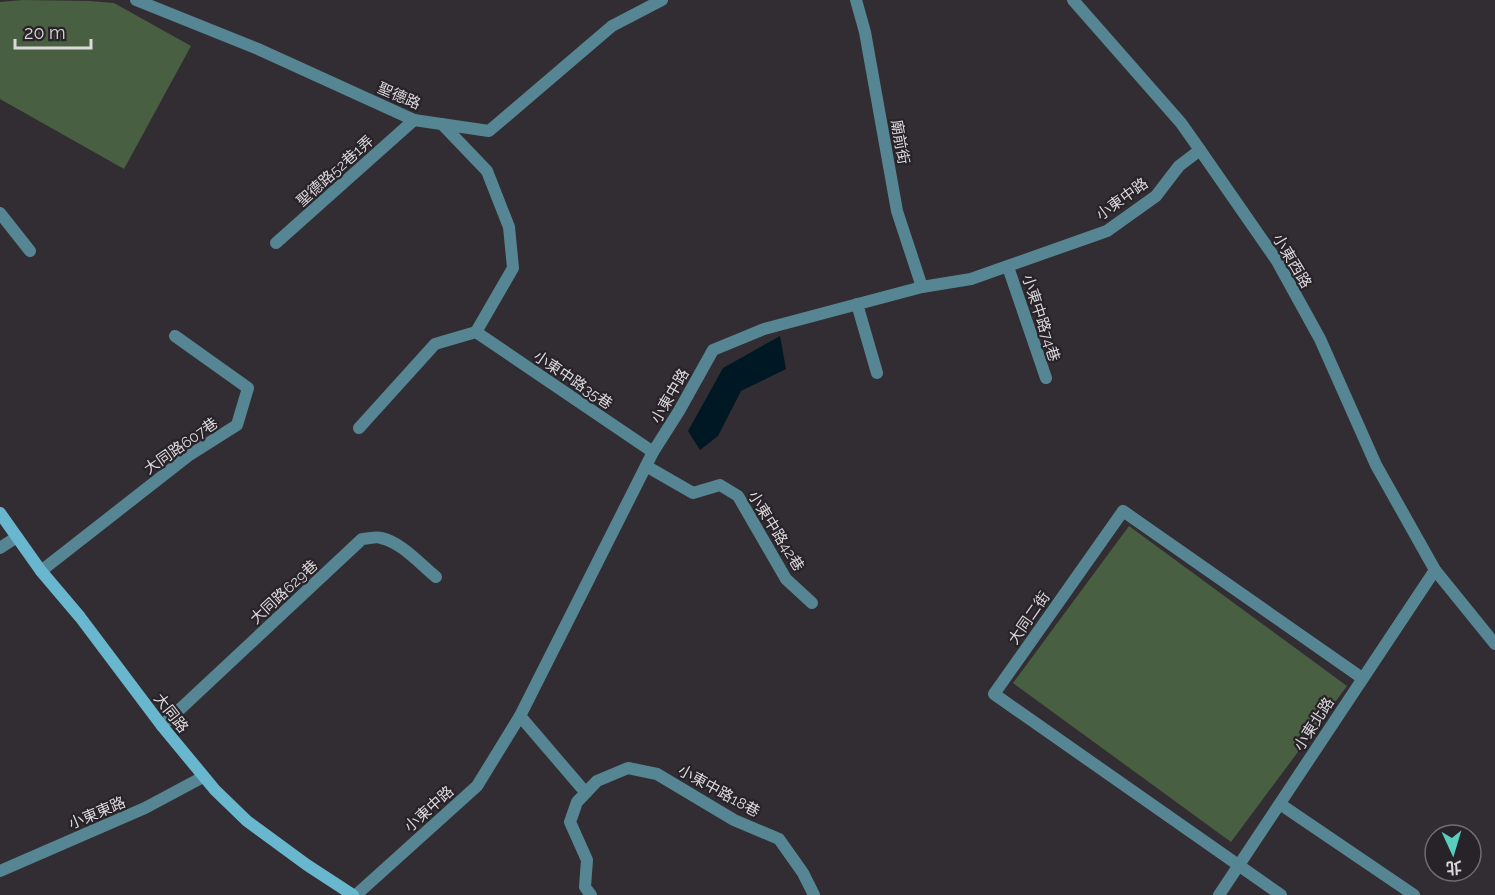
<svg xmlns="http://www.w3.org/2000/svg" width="1495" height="895" viewBox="0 0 1495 895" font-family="Raleway,'Noto Sans TC',sans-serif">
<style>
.green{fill:#485f41}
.water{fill:#001823}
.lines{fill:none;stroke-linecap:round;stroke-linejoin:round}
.service{stroke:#568694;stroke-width:12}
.minor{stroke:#568694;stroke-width:12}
.tertiary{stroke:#568694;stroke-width:12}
.secondary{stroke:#68b7ce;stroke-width:12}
.labels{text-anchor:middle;stroke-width:4.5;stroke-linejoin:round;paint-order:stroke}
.street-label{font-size:15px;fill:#dcd9dd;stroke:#282328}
</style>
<rect width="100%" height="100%" fill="#322d32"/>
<!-- green -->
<path class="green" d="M23,0L89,1L114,3L191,46L124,169L0,99V2Z
M1129,526L1347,686L1231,842L1013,683Z"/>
<!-- water -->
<path class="water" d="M780,336L786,369L741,391L718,436L700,450L688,431L723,368Z"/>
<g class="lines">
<!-- service -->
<path class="service" d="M856,0L865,32L897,211L922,287
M442,124L487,171L509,227L513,268L476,332
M1200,150L1277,261L1320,339L1376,465L1435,570L1495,644
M0,213L30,251
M276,243L414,120
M1008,267L1046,378
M857,304L877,373
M476,332L653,452
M359,428L435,344L476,332
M646,466L693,493L720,485L738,496L786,579L812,603
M0,548L17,537
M41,571L188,456L237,425L248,388L175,336
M520,716L586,793
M162,726L362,539C368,539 376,536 381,538C401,542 420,564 436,577
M1280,804L1414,895
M591,895L585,887L587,860L570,822L577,802L597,781L628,768L657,774L734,820L779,839L803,873L814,895"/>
<!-- minor -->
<path class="minor" d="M136,0L258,49L414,120L489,131L612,26L662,0
M0,871L145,808L203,777
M1219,895L1435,570
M1281,895L994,694L1123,511L1362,678"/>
<!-- tertiary -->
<path class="tertiary" d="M356,895L477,786L520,716L653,452L679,411L713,350L764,329L922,287L971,279L1107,231L1156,196L1179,166L1200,150L1181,123L1073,0"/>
<!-- secondary -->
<path class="secondary" d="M0,513L41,571L80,617L162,726L215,790L247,821L307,865L353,895"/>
</g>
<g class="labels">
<!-- street labels -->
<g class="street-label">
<text transform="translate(399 96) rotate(23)" y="5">聖德路</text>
<text transform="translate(900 142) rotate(80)" y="5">廟前街</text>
<text transform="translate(335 171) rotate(-42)" y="5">聖德路52巷1弄</text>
<text transform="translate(1122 199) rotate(-36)" y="5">小東中路</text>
<text transform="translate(1292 261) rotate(59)" y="5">小東西路</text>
<text transform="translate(1041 318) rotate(72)" y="5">小東中路74巷</text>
<text transform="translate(573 380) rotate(34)" y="5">小東中路35巷</text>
<text transform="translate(670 396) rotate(-60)" y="5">小東中路</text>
<text transform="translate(181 446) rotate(-35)" y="5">大同路607巷</text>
<text transform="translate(776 531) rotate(58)" y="5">小東中路42巷</text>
<text transform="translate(284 592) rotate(-43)" y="5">大同路629巷</text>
<text transform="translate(1029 618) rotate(-55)" y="5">大同二街</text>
<text transform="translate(171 713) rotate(52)" y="5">大同路</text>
<text transform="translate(1314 724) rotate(-57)" y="5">小東北路</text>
<text transform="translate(719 791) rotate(29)" y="5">小東中路18巷</text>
<text transform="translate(429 809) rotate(-42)" y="5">小東中路</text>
<text transform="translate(97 813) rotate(-23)" y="5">小東東路</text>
</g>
</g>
<!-- north arrow -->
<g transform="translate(1453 853) rotate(176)"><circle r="28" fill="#282328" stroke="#706c70" stroke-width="1.5"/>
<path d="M0-4.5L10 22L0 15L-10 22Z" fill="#5acebc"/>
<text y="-9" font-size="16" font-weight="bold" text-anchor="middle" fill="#dcd9dd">北</text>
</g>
<!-- scale -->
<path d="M15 39v9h76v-9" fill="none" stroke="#dcd9dd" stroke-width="3"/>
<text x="24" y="39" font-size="18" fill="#dcd9dd" stroke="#282328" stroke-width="4.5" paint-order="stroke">20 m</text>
</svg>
